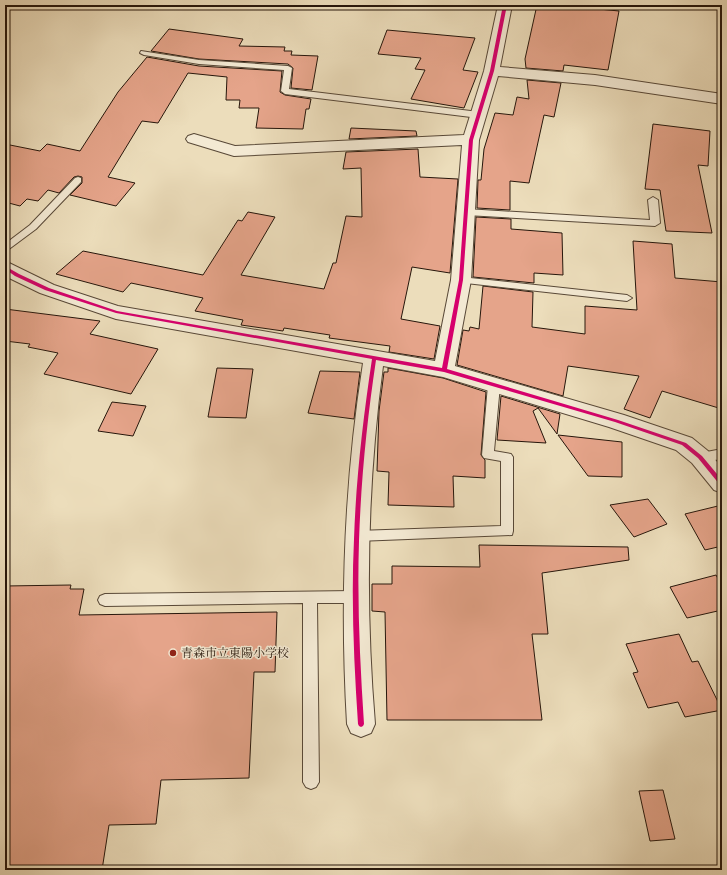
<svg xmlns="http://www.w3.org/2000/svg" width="727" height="875" viewBox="0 0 727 875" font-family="'IM FELL English','Noto Serif JP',serif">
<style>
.building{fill:#e5a48a;stroke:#26160b}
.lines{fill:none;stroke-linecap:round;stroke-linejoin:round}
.service-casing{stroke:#584837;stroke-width:2}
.minor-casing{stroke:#584837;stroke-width:2}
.service{fill:#f3e9d3;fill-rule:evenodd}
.minor{fill:#f3e9d3;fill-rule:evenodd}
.cycleway-casing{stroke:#f3e9d3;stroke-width:3}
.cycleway{fill:#d6006c;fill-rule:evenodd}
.poi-dot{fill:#8f2418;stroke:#f3e9d3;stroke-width:1.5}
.labels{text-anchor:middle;stroke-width:3;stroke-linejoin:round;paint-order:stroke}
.poi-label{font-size:12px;fill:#26160b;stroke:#f3e9d3;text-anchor:start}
</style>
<rect width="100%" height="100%" fill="#ecddbb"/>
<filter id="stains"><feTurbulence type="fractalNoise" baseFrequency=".005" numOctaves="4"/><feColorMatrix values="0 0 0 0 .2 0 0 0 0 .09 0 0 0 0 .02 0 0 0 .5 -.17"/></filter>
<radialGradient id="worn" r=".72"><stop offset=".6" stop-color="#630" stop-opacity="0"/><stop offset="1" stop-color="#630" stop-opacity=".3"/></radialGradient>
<!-- building -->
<path class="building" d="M537,5H558L619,11L608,70L564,65L563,71L526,68L525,59Z
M169,29L243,39L239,46L285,47L284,51H292L291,55L318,56L312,90L291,88L293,68L288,64L199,59L151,51Z
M387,30L475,38L463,70L478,72L464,108L411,99L425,70L415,69L421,58L378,54Z
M147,57L199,66L282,71L280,92L285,95L311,99L309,109H306L303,129L256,128L259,108H239L240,100H226L227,77L188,73L158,123L142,121L108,177L135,183L116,206L70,195L82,183V177L78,176L74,177L59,193L48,190L38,201L27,199L20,206L5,202V144L40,151L47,144L80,151L118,92Z
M527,80L561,83L554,117L544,115L529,183L510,181V210L477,208L478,180H481L484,149L495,113L513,115L517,97L529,99Z
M653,124L710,131L708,166L698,165L712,233L666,231L660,190L645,189Z
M351,128L416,131L417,136L349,139Z
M418,149L420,177L458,179L450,273L412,267L401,319L440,326L434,359L389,352L390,346L329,338L330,335L284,328L283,331L241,325L243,320L195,311L203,298L131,283L123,292L56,274L83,251L203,275L238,220L242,221L248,212L275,217L241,275L324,289L333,263H336L346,216L362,217L361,168L343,169L346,152Z
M476,217L511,219V229L562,233L563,275L534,273V283L473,277Z
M633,241L672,244L675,278L722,282V409L662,391L650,418L624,409L639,376L568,366L563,396L457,365L463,330L469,331L470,327L479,329L483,286L533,292L532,327L585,334V306L637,310Z
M5,309L100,321L90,334L158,349L131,394L44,374L58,353L28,347L30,344L5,341Z
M217,368L253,369L246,418L208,417Z
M388,368L443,378L486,392L481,455L485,460V478L453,476L454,507L388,505L389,472L377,471L379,411L384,372H388Z
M320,371L360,372L354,419L308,413Z
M501,396L560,414L557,434L538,408L533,411L546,443L497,440Z
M112,402L146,406L133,436L98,431Z
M558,435L622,442V477L588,476Z
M648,499L667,524L634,537L610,505Z
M722,505V546L705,550L685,514Z
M479,545L628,547L629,560L542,573L548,634H532L542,720H387L385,612L372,611V584H392V566L480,567Z
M716,575L722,586V610L687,618L670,587Z
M71,585L70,589H84L79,615L277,612L275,672H254L249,778L161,780L156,824L109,825L102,870H5V586Z
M679,634L692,662L698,661L722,710L685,717L678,702L648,708L633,673L638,672L626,644Z
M663,790L675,839L650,841L639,791Z"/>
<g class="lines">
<defs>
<path id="service" d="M141,51L199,60L288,66L292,68L289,89L479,112L483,115L479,118L285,94L281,91L284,70L199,64L144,55L140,53Z
M78,177L81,178V182L36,229L5,252V244L30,225L75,178Z
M653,197L658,200L660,223L655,226L466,215L461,212L466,209L650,220L648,200Z
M461,277L627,295L632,298L627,301L457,282L456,280Z
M494,381L500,385L494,451L511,454L513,457V531L512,535L357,541L352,540L351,536L352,532L357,531L501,526V461L484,458L482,455L488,385Z
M722,449V459L700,462L696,460L694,457L696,454Z
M354,591L359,593L361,597L359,601L354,603H317L319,782L316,787L311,789L306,787L303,782V603L105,606L100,604L98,600L100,596L105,594Z"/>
<path id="minor" d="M498,5H512L500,67L595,75L722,94V104L595,85L498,76L479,140L471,280L455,366L624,415L692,438L708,451L722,468V493L714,490L692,463L676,450L609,427L443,377L383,366C367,486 365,604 375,724L371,733L361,737L351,733L347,724C340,603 344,483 363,363L116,319L40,293L5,276V261L54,285L118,306L435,361L451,280L462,145L234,156L188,142L186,139L188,136L194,134L235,146L464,135L484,71Z"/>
</defs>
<!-- service casing -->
<use href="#service" class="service-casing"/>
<!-- minor casing -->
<use href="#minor" class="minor-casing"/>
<!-- service -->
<use href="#service" class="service"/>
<!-- minor -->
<use href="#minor" class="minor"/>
<defs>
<path id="cycleway" d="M503,5H507L494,71L473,140L463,280L447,369L618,420L686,443L702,456L722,480V486L720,485L698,458L682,445L615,422L444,372L376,360C367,420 361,480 359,541C357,602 360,663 364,724L363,726L361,727L359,726L358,724C354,663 351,601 354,539C356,479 363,419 372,359L116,313L45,290L15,276L5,269V266L19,274L49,288L117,311L442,368L459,280L469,140L490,71Z"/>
</defs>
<!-- cycleway casing -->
<use href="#cycleway" class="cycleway-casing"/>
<!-- cycleway -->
<use href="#cycleway" class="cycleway"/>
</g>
<!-- markers -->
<circle class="poi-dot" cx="173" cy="653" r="4"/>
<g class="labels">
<!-- poi labels -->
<g class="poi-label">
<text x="181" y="657">青森市立東陽小学校</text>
</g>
</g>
<!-- margin -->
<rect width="727" height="875" fill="none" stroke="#ecddbb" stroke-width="20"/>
<rect x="6" y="6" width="715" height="863" fill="none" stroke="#26160b" stroke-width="2"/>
<rect x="10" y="10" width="707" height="855" fill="none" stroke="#26160b"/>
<rect width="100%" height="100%" filter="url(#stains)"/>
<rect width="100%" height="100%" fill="url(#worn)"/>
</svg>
